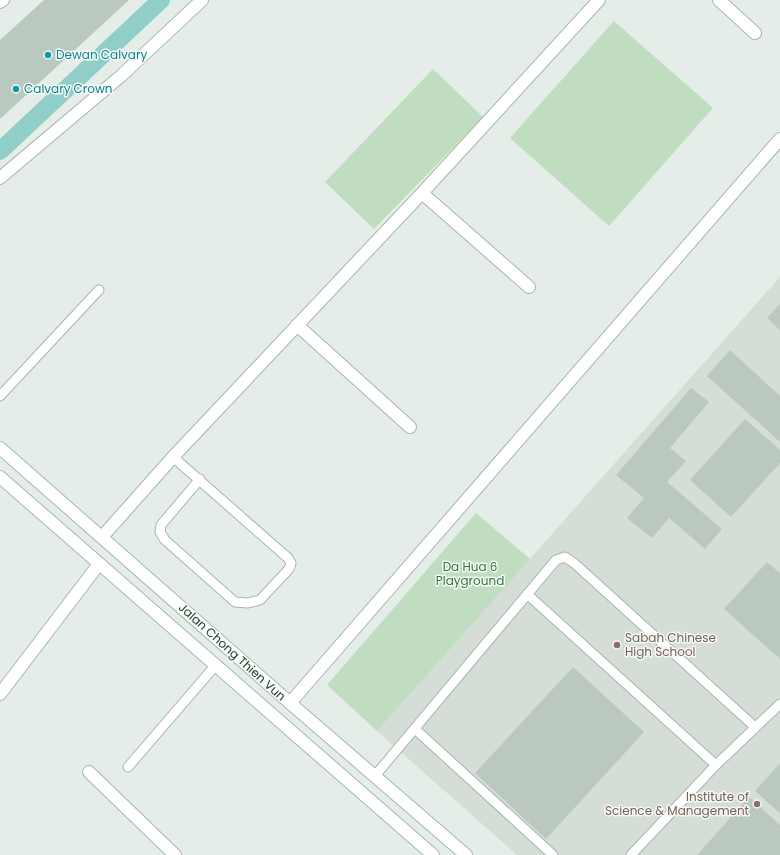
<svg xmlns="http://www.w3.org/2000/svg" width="780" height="855" viewBox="0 0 780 855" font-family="Poppins,sans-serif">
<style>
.built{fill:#d4ddd6}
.green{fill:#c0ddc1}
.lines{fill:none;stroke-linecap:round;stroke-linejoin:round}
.canal{stroke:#92cec8;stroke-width:18}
.building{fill:#bbc8c0}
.service-casing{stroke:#a8b5ad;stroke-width:11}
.minor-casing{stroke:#a8b5ad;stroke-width:14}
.tertiary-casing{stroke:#a8b5ad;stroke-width:14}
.secondary-casing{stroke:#a5b8ad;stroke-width:14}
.service{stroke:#fff;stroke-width:9}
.minor{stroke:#fff;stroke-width:12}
.tertiary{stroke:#fff;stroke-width:12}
.secondary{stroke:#fff;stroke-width:12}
.culture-dot{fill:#0f9aa8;stroke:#f6faf7;stroke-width:1.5}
.education-dot{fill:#8d6e63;stroke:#f6faf7;stroke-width:1.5}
.labels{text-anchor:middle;stroke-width:3;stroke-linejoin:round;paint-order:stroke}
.culture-label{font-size:12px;fill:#0d838f;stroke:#f6faf7;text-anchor:start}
.park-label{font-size:12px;fill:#33723b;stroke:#f6faf7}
.education-label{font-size:12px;fill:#785e54;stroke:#f6faf7;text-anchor:start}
.street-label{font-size:12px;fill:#263e31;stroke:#f6faf7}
</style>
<rect width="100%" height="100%" fill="#e5ede8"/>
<!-- built -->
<path class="built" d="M780,277V855H517L377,731Z"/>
<!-- green -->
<path class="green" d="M614,21L713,108L609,226L510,138Z
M433,69L483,117L374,229L325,182Z
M476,513L530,559L377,731L327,685Z"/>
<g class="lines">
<!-- canal -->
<path class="canal" d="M0,151L161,0"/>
</g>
<!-- building -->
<path class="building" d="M44,0H129L0,119V40Z
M780,304V330L767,318Z
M730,350L780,396V442L707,376Z
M691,388L709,402L670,448L686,461L667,482L722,529L705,549L669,518L652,538L627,518L644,498L616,475Z
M745,419L780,450V463L731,517L690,480Z
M767,562L780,573V659L724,609Z
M573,667L644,732L546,839L475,773Z
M780,763V813L755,791Z
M749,797L780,825V855H697Z"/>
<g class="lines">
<defs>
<path id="service" d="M0,396L99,290
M173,457L288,558L291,563L289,569L260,600L248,603L235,602L165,540L160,532L161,525L200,479
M527,594L716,765
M415,729L553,855
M128,767L215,666
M374,777L556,560L565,557L574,563L755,727
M631,855L716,765L780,704"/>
<path id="minor" d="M719,0L755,33
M0,2L3,0
M422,193L529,287
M297,325L410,427
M102,537L173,457L422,193L599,0
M0,694L99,564
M290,703L780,139
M89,772L175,855"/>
<path id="tertiary" d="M0,178L122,75L202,0"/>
<path id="secondary" d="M0,448L290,703L466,855
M0,477L433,855"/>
</defs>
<!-- service casing -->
<use href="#service" class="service-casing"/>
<!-- minor casing -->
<use href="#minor" class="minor-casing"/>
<!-- tertiary casing -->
<use href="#tertiary" class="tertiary-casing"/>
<!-- secondary casing -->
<use href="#secondary" class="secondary-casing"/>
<!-- service -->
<use href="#service" class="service"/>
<!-- minor -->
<use href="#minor" class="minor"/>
<!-- tertiary -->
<use href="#tertiary" class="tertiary"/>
<!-- secondary -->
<use href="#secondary" class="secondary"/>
</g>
<!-- markers -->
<g class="culture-dot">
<circle cx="48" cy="55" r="4"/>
<circle cx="16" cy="89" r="4"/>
</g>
<g class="education-dot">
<circle cx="617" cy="645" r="4"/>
<circle cx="757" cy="804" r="4"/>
</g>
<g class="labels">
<!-- culture labels -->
<g class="culture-label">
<text x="56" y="59">Dewan Calvary</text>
<text x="24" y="93">Calvary Crown</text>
</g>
<!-- park labels -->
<g class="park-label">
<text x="470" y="571">Da Hua 6<tspan x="470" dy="14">Playground</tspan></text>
</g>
<!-- education labels -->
<g class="education-label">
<text x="625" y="642">Sabah Chinese<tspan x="625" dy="14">High School</tspan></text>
<text x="749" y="801" text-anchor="end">Institute of<tspan x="749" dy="14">Science &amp; Management</tspan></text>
</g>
<!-- street labels -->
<g class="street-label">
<text transform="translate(232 652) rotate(42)" y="4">Jalan Chong Thien Vun</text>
</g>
</g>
</svg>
